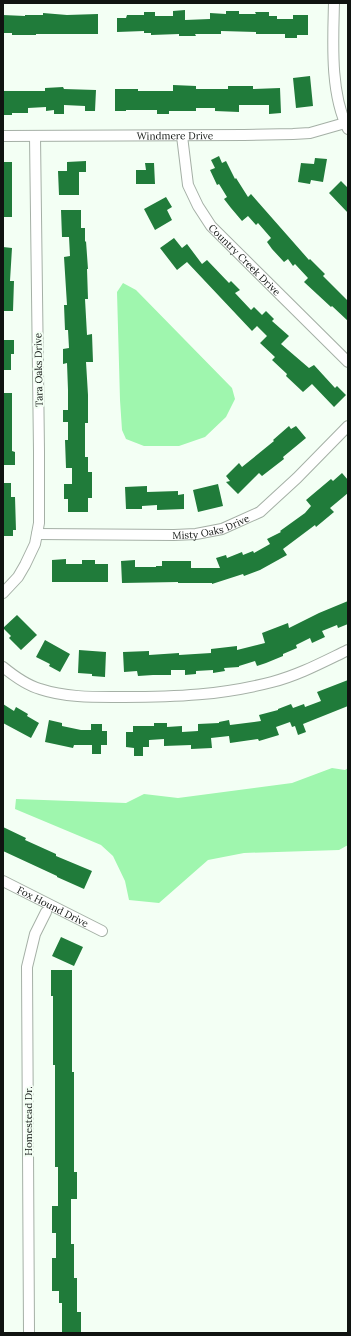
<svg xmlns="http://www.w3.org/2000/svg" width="351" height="1336" viewBox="0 0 351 1336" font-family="Lora,serif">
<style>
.water{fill:#9ff6ae}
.building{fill:#207b3a}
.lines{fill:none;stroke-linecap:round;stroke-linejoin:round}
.minor-casing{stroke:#a5b0a6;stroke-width:12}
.minor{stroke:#fff;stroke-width:10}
.labels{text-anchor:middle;stroke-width:4;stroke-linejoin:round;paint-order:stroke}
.street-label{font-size:10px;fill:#101411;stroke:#f3fff4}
</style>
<rect width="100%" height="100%" fill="#f3fff4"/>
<!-- water -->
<path class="water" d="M123,283L136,290L232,388L235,399L226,417L205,437L179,446H144L126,439L122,430L120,400L117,292Z
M332,768L345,770L348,768V845L339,850L244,853L208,860L159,903L129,900L125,881L113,856L101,845L15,809L16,799L126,803L144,794L178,798L292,783Z"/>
<!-- building -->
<path class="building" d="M185,10V20L210,19V13L226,14V11H239V14H256L255,12H269V16H277V19H293V15H308V35H297V38H285V34H256V32L221,31V34H195L196,36H179V34L151,35V33H144V31L117,32V18H126L127,15H144V12H155V16H173V11Z
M43,13L67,15L98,14V34H36V35H12V33H3V15L25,16V15H43Z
M310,76L313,106L296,108L293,78Z
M173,85L196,86V89H228V86H253V89L280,88L281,113L269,114V105H239V112L215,111V108H196V111H169V114H157V110H126V111H115V89H138V91H173Z
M63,87L64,89L96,90L95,111H85V106L64,105V114H54V110L46,111V107L28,108V113H12V115H3V91H45V88Z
M219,156L222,163L226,161L235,179L236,178L248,197L251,194L309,260L310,259L325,274L323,276L348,301V321L332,306L331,307L304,282L308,278L295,264L293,266L288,259L284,262L272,249L267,242L271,238L258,223L256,225L248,216L242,221L231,208L224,199L227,197L219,184L217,185L210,170L215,168L211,160Z
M315,158L327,159L323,182L311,180L310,184L298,182L301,163L314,164Z
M86,161V172H79V195H59L58,171H67V162Z
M3,162H12V217H3Z
M145,163H154L155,184H136V170H146Z
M341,181L348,188V213L329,193Z
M166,197L172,207L167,210L172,220L155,230L144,209Z
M61,210H81V228H85V242L86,241L88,269H87L88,299H85L87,335L92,334L93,362H86L88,395V423H85V457H88V472H92V498H88V512H68V499H64V484H72V468H66L65,440H68V422H63V410H68V390L67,363L63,364V349L69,348L68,330H65L64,305H67L64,257L70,256L69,237H62Z
M174,238L182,248L187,244L202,264L207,260L229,283L231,281L240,290L235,293L251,310L254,307L262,315L266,311L274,319L272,321L289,336L281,344L309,368L314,365L335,388L337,386L346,395L334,407L312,384L303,392L286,376L287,374L272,360L275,357L260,343L267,336L257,326L252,331L187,262L177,270L160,248Z
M3,247L12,248L10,281H14L13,311H3Z
M3,340H14V354H11V370H3Z
M3,393H12V451L15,452V465H3Z
M289,426L291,429L296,426L306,438L283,457L284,459L262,476L259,473L238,494L226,482L230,481L226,476L239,463L242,467L274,441L273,440Z
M342,473L348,480V493L330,508L334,512L316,527L315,525L283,549L287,555L260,570L244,576L243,574L212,584V583H178V582L122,583L121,561L135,560V567H156V566H162V561H191V568H220L216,558L226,555L227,558L242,552L243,555L253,551L254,553L270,544L267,539L281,532L280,531L305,513L311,506L306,500L331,479L333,481Z
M3,483H11V497H15L16,530H13V536H3Z
M218,484L223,506L198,512L193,490Z
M147,486V492L178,491V495L184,494V509L157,510V505L142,506V509H126L125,487Z
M66,559V564H82V560H95V564H108V582H52V560Z
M348,601V624L338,628L337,625L322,631L325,637L312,643L310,638L296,645L297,648L283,654V656L266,663L257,666L255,661L239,666V667L224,668L225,671L213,673V670L196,671V674L185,675V670H171V675H153L138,676L137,671L124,672L123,652L149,651V655L179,653V655L211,653V649L237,646V650L265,643L262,633L288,623L289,628L319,613Z
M17,615L37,635L21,650L9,638L11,636L3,628Z
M45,640L70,654L60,672L49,666L50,664L36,657Z
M79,650L106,652L105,677L92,676V674L78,673Z
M348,680V706L303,724L306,732L298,735L295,726L292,727L290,722L276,727L279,735L259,741L258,739L230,743L229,736L211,738L212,748L191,749V745L164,746V739L149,740V747H143V756H134V748L126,747V732H133V726H154V723H167V727L182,726V732L198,731V724L219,723V722L229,720L230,725L261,721L259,715L278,710V709L291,704L293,708L304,704L305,707L321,701L317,692Z
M3,704L14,711L16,707L28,714L27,716L39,723L31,738L3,723Z
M49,720L62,723V726L81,730H91V724H102V731H107V745H101V754H92V745H74L73,748L45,742Z
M3,827L26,838L25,840L56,854V856L92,871L84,889L57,877V876L3,851Z
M61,937L83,947L74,966L52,956Z
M51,970H72V1072H74V1172H77V1199H71V1244H74V1278H77V1312H81V1333H62V1303H59V1291H52V1258H56V1233H52V1206H58V1167H55V1065H53V996H51Z"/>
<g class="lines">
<defs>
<g id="minor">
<path d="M334,3C333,42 330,94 348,129"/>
<path id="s1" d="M3,136L244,135L293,134L310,133L345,123"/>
<path id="s2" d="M182,136L188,185L198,206L211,226L348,362"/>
<path id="s3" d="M37,534L174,535L196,534L222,529L260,512L297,478L348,426"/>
<path d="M3,593L18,577L25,565L35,544L39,523V451L35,136"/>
<path d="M3,667C14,676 26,685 40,689C67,698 96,697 124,697C176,697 222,695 272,682C299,675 323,662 348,650"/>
<path id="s4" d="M3,881L102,931"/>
<path d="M29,1333L27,967L35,934L46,912"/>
</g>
</defs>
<!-- minor casing -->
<use href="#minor" class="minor-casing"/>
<!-- minor -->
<use href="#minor" class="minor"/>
</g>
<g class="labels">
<!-- street labels -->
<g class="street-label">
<text dy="4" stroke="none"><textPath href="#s1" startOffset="172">Windmere Drive</textPath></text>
<text dy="4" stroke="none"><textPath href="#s2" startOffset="144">Country Creek Drive</textPath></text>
<text transform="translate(38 370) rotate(-91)" y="4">Tara Oaks Drive</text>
<text dy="4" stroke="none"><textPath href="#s3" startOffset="175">Misty Oaks Drive</textPath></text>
<text dy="4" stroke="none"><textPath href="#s4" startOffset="56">Fox Hound Drive</textPath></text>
<text transform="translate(28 1121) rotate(-90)" y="4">Homestead Dr.</text>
</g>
</g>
<!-- border -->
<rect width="351" height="1336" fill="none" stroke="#101411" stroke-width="8"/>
</svg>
